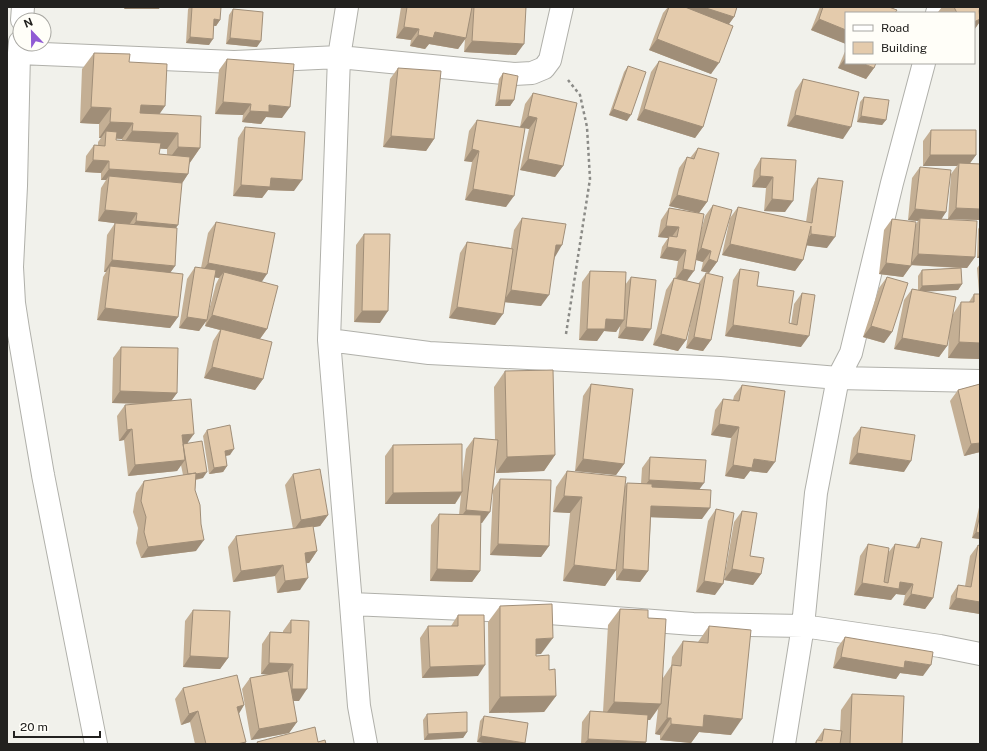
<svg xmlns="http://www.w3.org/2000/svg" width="987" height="751" viewBox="0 0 987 751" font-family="'Public Sans',sans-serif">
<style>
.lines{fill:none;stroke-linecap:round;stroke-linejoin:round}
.minor-casing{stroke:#b0b0aa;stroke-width:24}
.path{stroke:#8b8b87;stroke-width:2.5;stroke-dasharray:3 3;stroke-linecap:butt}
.minor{stroke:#fff;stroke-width:22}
.wall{fill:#c4af94;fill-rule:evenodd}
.shaded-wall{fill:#a08e78}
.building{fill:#e4cbac;stroke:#a08e78}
</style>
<rect width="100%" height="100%" fill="#f1f1eb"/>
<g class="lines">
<defs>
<path id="minor" d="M347,7L339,57L329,340L351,604L359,706L366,744
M937,13L939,7
M22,20L23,7
M20,42L19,53L16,186L12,267L14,303L18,329L43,475L96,744
M19,53L234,62L339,57L514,74L532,73L544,68L550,60L562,7
M329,340L429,353L720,368L838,378L980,381
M351,604L536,612L693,624L803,626L940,646L980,654
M784,744L803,626L816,493L838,378L851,353L892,183L924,63"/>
</defs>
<!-- minor casing -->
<use href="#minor" class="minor-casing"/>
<!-- path -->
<path class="path" d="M566,334L590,179L587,127L580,95L568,80"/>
<!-- minor -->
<use href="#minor" class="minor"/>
</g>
<!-- wall -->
<path class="wall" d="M190,7H192L220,20L216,26H214L209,45L186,43L188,9Z
M401,7H526L516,55L464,52L465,39L458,49L429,44L425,49L410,46L411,40L396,38Z
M668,7H737L734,17L729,24L711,74L649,50L663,13Z
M820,7H889L846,13V44L811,30Z
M942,7H980L979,23L974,30V13H939L938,12Z
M233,9L257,47L226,44L229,15Z
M846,49V63L874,68L866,79L838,68Z
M94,53L129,62L165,106L159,114L200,148L189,164L188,174L182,183L176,228L175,266L170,273L178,317L170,328L97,320L103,277L106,272H104L107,235L115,223L122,224L98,221L101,188L106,180H101V173L85,172L86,156L94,145H98V142L101,138H99V124L80,123L82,69ZM116,138L122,139V140H116ZM160,148L167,149V155L159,154Z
M227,59L282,118L266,117L261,124L242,122L243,115L215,114L219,70Z
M659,61L703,127L695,138L637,120L651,72Z
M628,66L627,121L609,115L624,72Z
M398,68L434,139L426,151L383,147L390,79Z
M503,73L514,100L510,106H495L499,79Z
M803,79L843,139L787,126L795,91Z
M533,93L563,166L555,177L520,170L529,129L525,128L506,207L465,200L472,162L464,161L469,131L477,120L520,127L525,104Z
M864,97L886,120L882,125L857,122L860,102Z
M245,127L294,191L268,190L262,198L233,196L238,138Z
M931,130L976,155L970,163L980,164V220L948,219L951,174L957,166H923V141Z
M698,148L707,202L699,213L701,231L705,216L713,205L717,262L709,273L701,271L703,262L696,260L687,281L698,284L706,273L711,340L703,351L686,348L692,314L686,340L678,351L653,345L666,290L674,278L675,279L678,261L660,258L662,247L668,238L658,237L661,220L669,208L698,213L669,206L679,168L687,157L690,158Z
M761,158L796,160L785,212L764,211L766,188L752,187L754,170Z
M920,167L946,212L941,219L975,257L967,268H961L962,284L958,290L925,291L953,314L961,302H969L974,294H980V359L948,358L949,332L947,346L939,357L894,349L904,300L912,289L918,290V276L922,270L958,268L911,265L903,277L879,274L884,230L892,219L916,224L918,221L908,220L912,178Z
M818,178L827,248L807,245L803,260L795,271L722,255L730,218L738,207L806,222L811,189Z
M522,218L555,257L541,306L505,302L495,325L449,318L460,253L467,242L511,248L514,230Z
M216,222L262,282L267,329L260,339L263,379L255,390L204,378L213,341L220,330L205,326L206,321L199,331L179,328L187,279L195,267L201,268L208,233ZM214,277L219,278L216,284L208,314Z
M980,226V258H977L978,229Z
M364,234L380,323L354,322L356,245Z
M980,264V293H979L977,268Z
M740,269L757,286L789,323L791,324L794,304L802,293L801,347L725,336L733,280Z
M590,271L625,285L631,277L643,341L618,338L620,326L616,332L604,331L597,341L579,340L582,282Z
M887,277L892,332L884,343L863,337L879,288Z
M121,347L177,393L171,401L188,443L203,478L196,480L195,490L196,551L141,558L136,543L138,528L133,512L136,493L144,481L183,475L181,465L177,471L128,476L124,440L119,441L117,416L125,405L140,404L112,403L113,358Z
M505,371L555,455L544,471L496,473V462L493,490L500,479L549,546L541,557L490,555L493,492L482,523H481L480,571L472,582L430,581L431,525L439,514L459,515L461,495L455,504H385V456L393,445L462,480L466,449L474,438L495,440L494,387Z
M591,384L624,464L616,475L575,471L583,396Z
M980,384V452L964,456L950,401L958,390Z
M742,385L767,473L750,471L744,479L725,476L731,438L711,435L715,410L723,399L733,400L734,396Z
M861,427L904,472L849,464L853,438Z
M207,430L230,455L225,456L227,466L223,472L209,474L203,436Z
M650,457L700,489L702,519L651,517L648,571L640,582L616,580V570L605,586L563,581L570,513L553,512L556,487L567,471L625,486L627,483L641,484L642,468Z
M293,474L328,515L320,526L313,527L317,551L309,563H306L300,590L277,593L275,576L233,582L228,547L236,536L293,529L285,485Z
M980,503V539L972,538Z
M716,509L715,595L696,592L708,521Z
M742,511L750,556L761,574L753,585L724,580L734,522Z
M921,538L933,598L925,609L903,605L905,595L896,594L891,600L854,595L860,556L868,544L888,553L895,544L915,548Z
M978,545L980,546V614L949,609L951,596L958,585L965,586L970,556Z
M500,606L541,654H536V656L549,670L556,696L544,712L489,713L488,622Z
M620,609L648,618L663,678L671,666L672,657L683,641L698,642L709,626L731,735L699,732L691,743L660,740V735L655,734L658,709L650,720H647L645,744H581L582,722L590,711L603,712L608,625Z
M193,610L228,658L220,669L183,667L185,621Z
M458,615L478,676L422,678L420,638L428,626H451Z
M291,620L299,701H293L297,722L289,733L251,740L242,689L250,678L269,675L261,674L262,644L270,632L283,633V631Z
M845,637L923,676L900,673L896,679L833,668L837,648Z
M183,688L244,705L239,713L244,744H195L190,722L181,725L175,699Z
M852,694L902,744H814L824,729L840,731L841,710Z
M427,714L467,732L463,738L424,740L423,720Z
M484,716L525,743V744H490L477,742L480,721Z"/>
<!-- shaded-wall -->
<path class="shaded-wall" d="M125,7H160L159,9H124Z
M678,7H703L734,17L726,28Z
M980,11V22L979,23L974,30V19Z
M214,19L220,20L216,26L210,25Z
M819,19L846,30V44L811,30Z
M404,27L419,29L411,40L396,38Z
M435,32L466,38L458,49L429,44L425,49L410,46L418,35Z
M190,37L213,39L209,45L186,43Z
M230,38L261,41L257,47L226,44Z
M657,39L719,63L711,74L649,50Z
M472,41L524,44L516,55L464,52Z
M846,57V63H862L874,68L866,79L838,68Z
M499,100H514L510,106H495Z
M223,102L251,104L243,115L215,114Z
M141,105L165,106L154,122L129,121Z
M269,105L290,107L282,118L266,117L261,124L242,122L250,111Z
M91,107L111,108L99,124L80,123Z
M613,109L631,115L627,121L609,115Z
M644,109L703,127L695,138L637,120Z
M795,115L851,127L843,139L787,126Z
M528,116L537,118L529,129L520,127Z
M861,116L886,120L882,125L857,122Z
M110,122L133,123L122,139L106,138V131L101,138H99Z
M132,131L178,133L167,149L121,147Z
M391,136L434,139L426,151L383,147Z
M178,147L200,148L189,164L166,163Z
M472,149L479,151L472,162L464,161Z
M930,155H976L968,166L959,163L957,166H923Z
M528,159L563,166L555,177L520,170Z
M93,160L109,161L101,173L85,172Z
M109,169L188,174L181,185L109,176L106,180H101Z
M760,176L773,177L766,188L752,187Z
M271,178L302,180L294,191L268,190L262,198L233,196L241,185Z
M473,189L514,196L506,207L465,200Z
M677,195L707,202L699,213L669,206Z
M772,199L793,201L785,212L764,211Z
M956,208L980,209V220L948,219Z
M915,209L946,212L939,223L920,218L918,221L908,220Z
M105,210L137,213L129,225L98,221Z
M136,221L178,225L170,236L128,233Z
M666,226L679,227L671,238L669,236L668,238L658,237Z
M811,234L835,237L827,248L803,245Z
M730,244L803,260L795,271L722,255Z
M556,245H562L555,257L548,256Z
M667,247L686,250L678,261L660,258Z
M701,248L711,251L703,262L693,259Z
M918,254L975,257L967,268L910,265Z
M980,254V258H977Z
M709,259L717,262L709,273L701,271Z
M112,260L175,266L167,277L110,266L106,272H104Z
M208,263L267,274L259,286L224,272L219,278L200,275Z
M886,263L911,266L903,277L879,274Z
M683,269L694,271L686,282L675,280Z
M962,284L958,290L918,292L922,286Z
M511,290L549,295L541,306L503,302Z
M457,307L503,314L495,325L449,318Z
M105,308L178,317L170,328L97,320Z
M362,311H388L380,323L354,322Z
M212,315L267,329L259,340L205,326Z
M187,317L207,320L199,331L179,328Z
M606,319L624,320L616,332L604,331L597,341L579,340L587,329Z
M733,325L809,336L801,347L725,336Z
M871,326L892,332L884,343L863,337Z
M626,327L651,329L643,341L618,338Z
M661,334L686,340L678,351L653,345Z
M694,337L711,340L703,351L686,348Z
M902,338L947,346L939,357L894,349Z
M959,342L980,343V359L948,358Z
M212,367L263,379L255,390L204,378Z
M120,391L177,393L169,404L112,403Z
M719,424L739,427L731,438L711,435Z
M132,429L124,440L119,441L127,430Z
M194,434L186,445H183L182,435Z
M980,443V452L964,456L971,444Z
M234,449L230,455L220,457L225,451Z
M857,453L911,461L904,472L849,464Z
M555,455L544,471L496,473L507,457Z
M583,459L624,464L616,475L575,471Z
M754,459L775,462L767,473L750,471L744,479L725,476L733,465Z
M185,460L177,471L128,476L135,465Z
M227,466L223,472L209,474L214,468Z
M207,472L203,478L184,481L188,476Z
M649,480L704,483L696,494L641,491Z
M462,492L455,504H385L393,493Z
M564,496L582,497L570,513L553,512Z
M651,506L710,508L702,519L643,517Z
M466,510L490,512L482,523L458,521Z
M328,515L320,526L293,531L301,520Z
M976,532L980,533V539L972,538Z
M204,540L196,551L141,558L148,547Z
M498,544L549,546L541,557L490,555Z
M317,551L309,563L297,564L305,553Z
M283,565L275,576L233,582L241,571Z
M574,565L616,570L605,586L563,581Z
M437,569L480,571L472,582L430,581Z
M623,569L648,571L640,582L616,580Z
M732,569L761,574L753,585L724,580Z
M308,578L300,590L277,593L285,581Z
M704,581L723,584L715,595L696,592Z
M900,582L913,584L905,595L896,594L891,600L854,595L862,583L895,588Z
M911,594L933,598L925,609L903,605Z
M956,598L980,602V614L949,609Z
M553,638L541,654L525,655L536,639Z
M190,656L228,658L220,669L183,667Z
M841,657L905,661L931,665L923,676L900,673L896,679L833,668Z
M269,663L293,664L285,675L261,674Z
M485,665L478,676L422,678L430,667Z
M292,689H307L299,701H284Z
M556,696L544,712L489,713L500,697Z
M614,702L661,704L650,720L603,718Z
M244,705L237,717V707Z
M198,711L190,722L181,725L189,714Z
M704,715L742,719L731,735L699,732L691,743L660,740L671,724Z
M667,718H671L660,735L655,734Z
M297,722L289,733L251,740L259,729Z
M467,732L463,738L424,740L428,734Z
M481,736L525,743V744H490L477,742Z
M588,739L646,742L645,744H584Z
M246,742L244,744H237Z"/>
<!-- building -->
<path class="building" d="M192,7H221L220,20L214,19L213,39L190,37Z
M407,7H472L466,38L435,32L433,38L418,35L419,29L404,27Z
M474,7H526L524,44L472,41Z
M669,7H685L733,26L719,63L657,39Z
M703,7H737L734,17Z
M823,7H889L897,10L895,13H846V30L819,19Z
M954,7H980L979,11L980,19L974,22V13H957Z
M233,9L263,12L261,41L230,38Z
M94,53L130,54L129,62L167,64L165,106L141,105L140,113L201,116L200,148L178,147V133L132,131L133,123L110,122L111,108L91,107Z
M227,59L294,64L290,107L269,105V112L250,111L251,104L223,102Z
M659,61L717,79L703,127L644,109Z
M862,63H876L874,68Z
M628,66L646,72L631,115L613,109Z
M398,68L441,71L434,139L391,136Z
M503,73L518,76L514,100H499Z
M803,79L859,92L851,127L795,115Z
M533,93L577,103L563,166L528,159L537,118L528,116Z
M864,97L889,100L886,120L861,116Z
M477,120L525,128L514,196L473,189L479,151L472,149Z
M245,127L305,132L302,180L271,178L270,187L241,185Z
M931,130H976V155H930Z
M106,131L117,132L116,140L161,143L159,154L190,157L188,174L109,169V161L93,160L94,145L105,146Z
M698,148L719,153L707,202L677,195L687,157L694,159Z
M761,158L796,160L793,201L772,199L773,177L760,176Z
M959,163L980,164V209L956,208Z
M920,167L951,170L946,212L915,209Z
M109,176L182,183L178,225L136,221L137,213L105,210Z
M818,178L843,181L835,237L811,234V226L803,260L730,244L738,207L812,223Z
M713,205L732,210L717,262L709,259L711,251L701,248Z
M669,208L704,214L694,271L683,269L686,250L667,247L669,236L677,237L679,227L666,226Z
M522,218L566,224L562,245H556L549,295L511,290Z
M920,218L977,221L975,257L918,254Z
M892,219L916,222L911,266L886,263Z
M216,222L275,233L267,274L208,263Z
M115,223L177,228L175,266L112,260Z
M364,234H390L388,311H362Z
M467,242L513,249L503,314L457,307Z
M110,266L183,274L178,317L105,308Z
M195,267L216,270L207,320L187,317Z
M961,268L962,284L922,286V270Z
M740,269L759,272L757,286L794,291L789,323L797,325L802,293L815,295L809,336L733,325Z
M590,271L626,272L624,320L606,319L605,329H587Z
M224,272L278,286L267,329L212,315Z
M706,273L723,277L711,340L694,337Z
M631,277L656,280L651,329L626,327Z
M887,277L908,283L892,332L871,326Z
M674,278L700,284L686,340L661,334Z
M912,289L956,297L947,346L902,338Z
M974,294H980V343L959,342L961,302H974Z
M221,329L272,342L263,379L212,367Z
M121,347L178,348L177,393L120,391Z
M553,370L555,455L507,457L505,371Z
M591,384L633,389L624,464L583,459Z
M980,384V443L971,444L958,390Z
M742,385L785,391L775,462L754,459L752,468L733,465L739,427L719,424L723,399L739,401Z
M191,399L194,434L182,435L185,460L135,465L132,429L127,430L125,405Z
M230,425L234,449L225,451L227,466L214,468L207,430Z
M861,427L915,435L911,461L857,453Z
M474,438L498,440L490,512L466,510Z
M202,441L207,472L196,474V473L188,474L183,444Z
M462,444V492L393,493V445Z
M650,457L706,460L704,483L649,480Z
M320,469L328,515L301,520L293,474Z
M567,471L626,477L616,570L574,565L582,497L564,496Z
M196,473L195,490L200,505L201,524L204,540L148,547L144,532L146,517L141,501L144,481Z
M500,479L551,480L549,546L498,544Z
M627,483L652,484V487L711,490L710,508L651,506L648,571L623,569Z
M716,509L734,513L723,584L704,581Z
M742,511L757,513L750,556L764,558L761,574L732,569Z
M439,514L481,515L480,571L437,569Z
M980,515V533L976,532Z
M313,526L317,551L305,553L308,578L285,581L283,565L241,571L236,536Z
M921,538L942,542L933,598L911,594L913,584L900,582L899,589L862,583L868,544L889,548L884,582L888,583L895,544L919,548Z
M978,545L980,546V602L956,598L958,585L971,587Z
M552,604L553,638L536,639V656L549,655V670L555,669L556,696L500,697V606Z
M620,609L648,610V618L666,619L661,704L614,702Z
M193,610L230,611L228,658L190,656Z
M458,615H484L485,665L430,667L428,626H458Z
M291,620L309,621L307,689H292L293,664L269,663L270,632L291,633Z
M709,626L751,630L742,719L704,715L703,727L671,724V718H667L672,665L681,666L683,641L708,643Z
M845,637L933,652L931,665L905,661L904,668L841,657Z
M288,671L297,722L259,729L250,678Z
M237,675L244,705L237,707L246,742L237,744H206L198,711L189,714L183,688Z
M852,694L904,696L902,744H850Z
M590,711L648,715L646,742L588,739Z
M467,712V732L428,734L427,714Z
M484,716L528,723L525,743L481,736Z
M315,727L318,742L325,740L326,744H258L257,742Z
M824,729L842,731L840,744H816L817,740L822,741Z"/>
<!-- border -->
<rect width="987" height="751" fill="none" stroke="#22211f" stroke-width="16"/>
<!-- legend -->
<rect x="845" y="12" width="130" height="52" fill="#fffef8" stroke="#a7a6a1"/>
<rect x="853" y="25" width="20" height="6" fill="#ffffff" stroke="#a7a6a1"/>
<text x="881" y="32" font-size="12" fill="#22211f">Road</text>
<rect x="853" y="42" width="20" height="12" fill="#e4cbac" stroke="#a7a6a1"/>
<text x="881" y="52" font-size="12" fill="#22211f">Building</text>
<!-- north arrow -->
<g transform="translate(32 32) rotate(338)"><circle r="19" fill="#fffef8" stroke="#a7a6a1"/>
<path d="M0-3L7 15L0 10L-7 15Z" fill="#905bd4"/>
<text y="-6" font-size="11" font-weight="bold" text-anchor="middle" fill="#22211f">N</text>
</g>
<!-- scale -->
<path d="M14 731v6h86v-6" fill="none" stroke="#22211f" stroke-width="2"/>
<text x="20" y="731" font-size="12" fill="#22211f" stroke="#fffef8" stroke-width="3" paint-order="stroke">20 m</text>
</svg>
